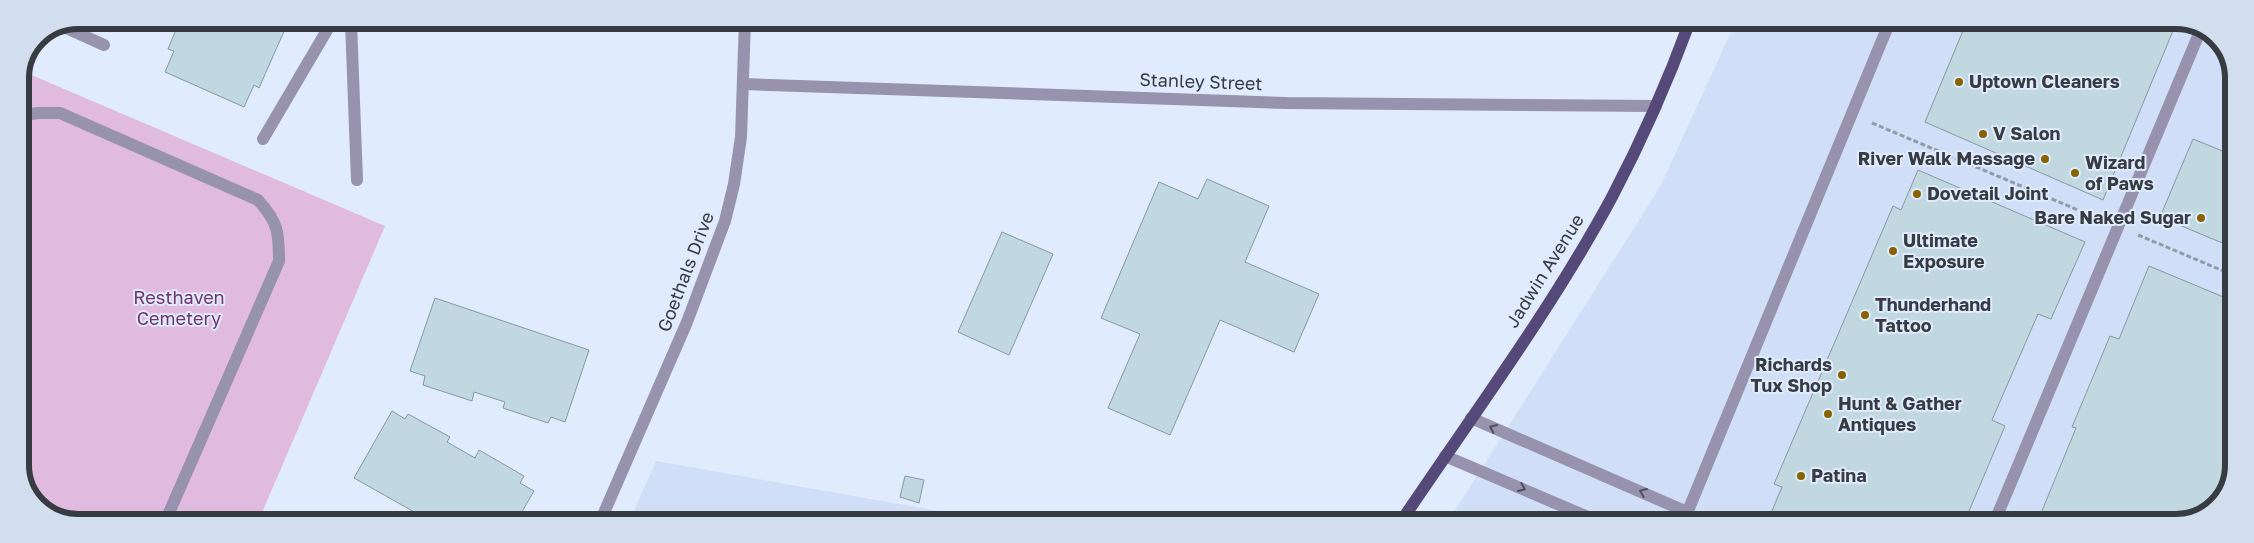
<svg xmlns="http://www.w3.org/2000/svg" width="2254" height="543" viewBox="0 0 2254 543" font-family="'Golos Text',sans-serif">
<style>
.built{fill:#d0dff7}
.green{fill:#e1badf}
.building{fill:#c2d8e1;stroke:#8599a2}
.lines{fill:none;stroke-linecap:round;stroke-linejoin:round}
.path{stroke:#939ba8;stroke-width:3;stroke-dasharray:5 2.5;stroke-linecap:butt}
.minor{stroke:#9792ae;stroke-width:12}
.major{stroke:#544979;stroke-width:12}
.oneway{stroke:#4f515d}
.poi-dot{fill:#876300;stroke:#e0ebfd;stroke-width:2}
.labels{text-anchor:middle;stroke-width:4;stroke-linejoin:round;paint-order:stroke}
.street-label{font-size:18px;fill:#373b42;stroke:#e0ebfd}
.poi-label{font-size:18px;font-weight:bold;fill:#373b42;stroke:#e0ebfd;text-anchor:start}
.park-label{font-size:18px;fill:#71326f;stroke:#e0ebfd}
.rim{fill:none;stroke:#373b42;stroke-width:6}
</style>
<rect width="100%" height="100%" fill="#e0ebfd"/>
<!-- built -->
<path class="built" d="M1736,21H2188L2220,39L2234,73L2233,477L2177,523H1447L1660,187Z
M656,461L1001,522H629Z"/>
<!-- green -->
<path class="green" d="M22,71L385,226L258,522H66L34,504L20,473V77Z"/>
<!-- building -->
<path class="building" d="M180,20H289L259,88L254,85L244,107L165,72L174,51L168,49Z
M1967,21H2177L2103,200L1925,122Z
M2231,138L2234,140L2232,247L2160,217L2193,139L2225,152Z
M1918,170L2085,242L2051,319L2038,314L1992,420L2005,426L1964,523H1767L1782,487L1774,484L1893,206L1901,210Z
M1207,179L1269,206L1245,262L1319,294L1294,352L1220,320L1170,435L1108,408L1140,334L1101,318L1159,182L1198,199Z
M1002,232L1053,254L1009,355L958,332Z
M2149,266L2233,301V477L2212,511L2177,523H2037L2076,428L2072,427L2110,336L2119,339Z
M435,298L589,350L565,422L551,417L548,423L503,408L505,402L474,392L472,401L423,385L425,376L410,371Z
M392,411L405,419L408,414L450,437L447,442L475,458L479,450L524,476L520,483L534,491L516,522H432L354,478Z
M905,476L924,480L919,503L900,497Z"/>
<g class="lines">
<!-- path -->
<path class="path" d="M1872,123L2097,218
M2138,235L2233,275"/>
<!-- minor -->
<path class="minor" d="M344,20L351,23L357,180
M62,26L104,45
M744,84L1286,103L1656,106
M20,116L38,113H60L258,200C278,222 279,232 279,261L165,522
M263,139L333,20
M1471,418L1687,512
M1445,456L1602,523
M600,522L687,322L725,221L734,184L741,137L745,20
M1683,523L1890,21
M1994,523L2201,29"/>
<!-- major -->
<path class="major" d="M1400,523C1472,416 1551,310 1612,197C1642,140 1668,81 1690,21"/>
</g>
<!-- one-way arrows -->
<defs><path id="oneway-chevron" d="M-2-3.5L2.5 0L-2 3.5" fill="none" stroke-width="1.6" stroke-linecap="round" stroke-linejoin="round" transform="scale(1.25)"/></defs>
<g class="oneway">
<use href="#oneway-chevron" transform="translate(1493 428) rotate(-156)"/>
<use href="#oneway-chevron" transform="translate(1522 488) rotate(23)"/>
<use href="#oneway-chevron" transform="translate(1643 492) rotate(-157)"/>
</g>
<!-- markers -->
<g class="poi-dot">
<circle cx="1959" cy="82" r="5"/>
<circle cx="1983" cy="134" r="5"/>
<circle cx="2045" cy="159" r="5"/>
<circle cx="2075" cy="173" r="5"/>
<circle cx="1917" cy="194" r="5"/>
<circle cx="2201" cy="218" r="5"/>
<circle cx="1893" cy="251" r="5"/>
<circle cx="1865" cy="315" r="5"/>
<circle cx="1842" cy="375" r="5"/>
<circle cx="1828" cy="414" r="5"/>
<circle cx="1801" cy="476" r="5"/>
</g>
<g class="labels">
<!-- street labels -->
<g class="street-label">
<text transform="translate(1201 82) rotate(2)" y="6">Stanley Street</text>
<text transform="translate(1545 271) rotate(-58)" y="6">Jadwin Avenue</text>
<text transform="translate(686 272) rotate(-69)" y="6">Goethals Drive</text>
</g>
<!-- poi labels -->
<g class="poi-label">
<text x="1969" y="88">Uptown Cleaners</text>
<text x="1993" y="140">V Salon</text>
<text x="2035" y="165" text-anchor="end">River Walk Massage</text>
<text x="2085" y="169">Wizard<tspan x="2085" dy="21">of Paws</tspan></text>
<text x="1927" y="200">Dovetail Joint</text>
<text x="2191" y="224" text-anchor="end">Bare Naked Sugar</text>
<text x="1903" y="247">Ultimate<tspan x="1903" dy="21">Exposure</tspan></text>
<text x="1875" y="311">Thunderhand<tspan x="1875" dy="21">Tattoo</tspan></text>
<text x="1832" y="371" text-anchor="end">Richards<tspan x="1832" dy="21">Tux Shop</tspan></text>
<text x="1838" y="410">Hunt &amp; Gather<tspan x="1838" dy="21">Antiques</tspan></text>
<text x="1811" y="482">Patina</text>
</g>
<!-- park labels -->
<g class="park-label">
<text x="179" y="304">Resthaven<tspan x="179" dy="21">Cemetery</tspan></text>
</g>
</g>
<!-- crop -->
<path d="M0 0H2254V543H0ZM78 29H2176A49 49 0 0 1 2225 78V465A49 49 0 0 1 2176 514H78A49 49 0 0 1 29 465V78A49 49 0 0 1 78 29Z" fill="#d2ddee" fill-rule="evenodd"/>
<path class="rim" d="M78 29H2176A49 49 0 0 1 2225 78V465A49 49 0 0 1 2176 514H78A49 49 0 0 1 29 465V78A49 49 0 0 1 78 29Z"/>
</svg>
